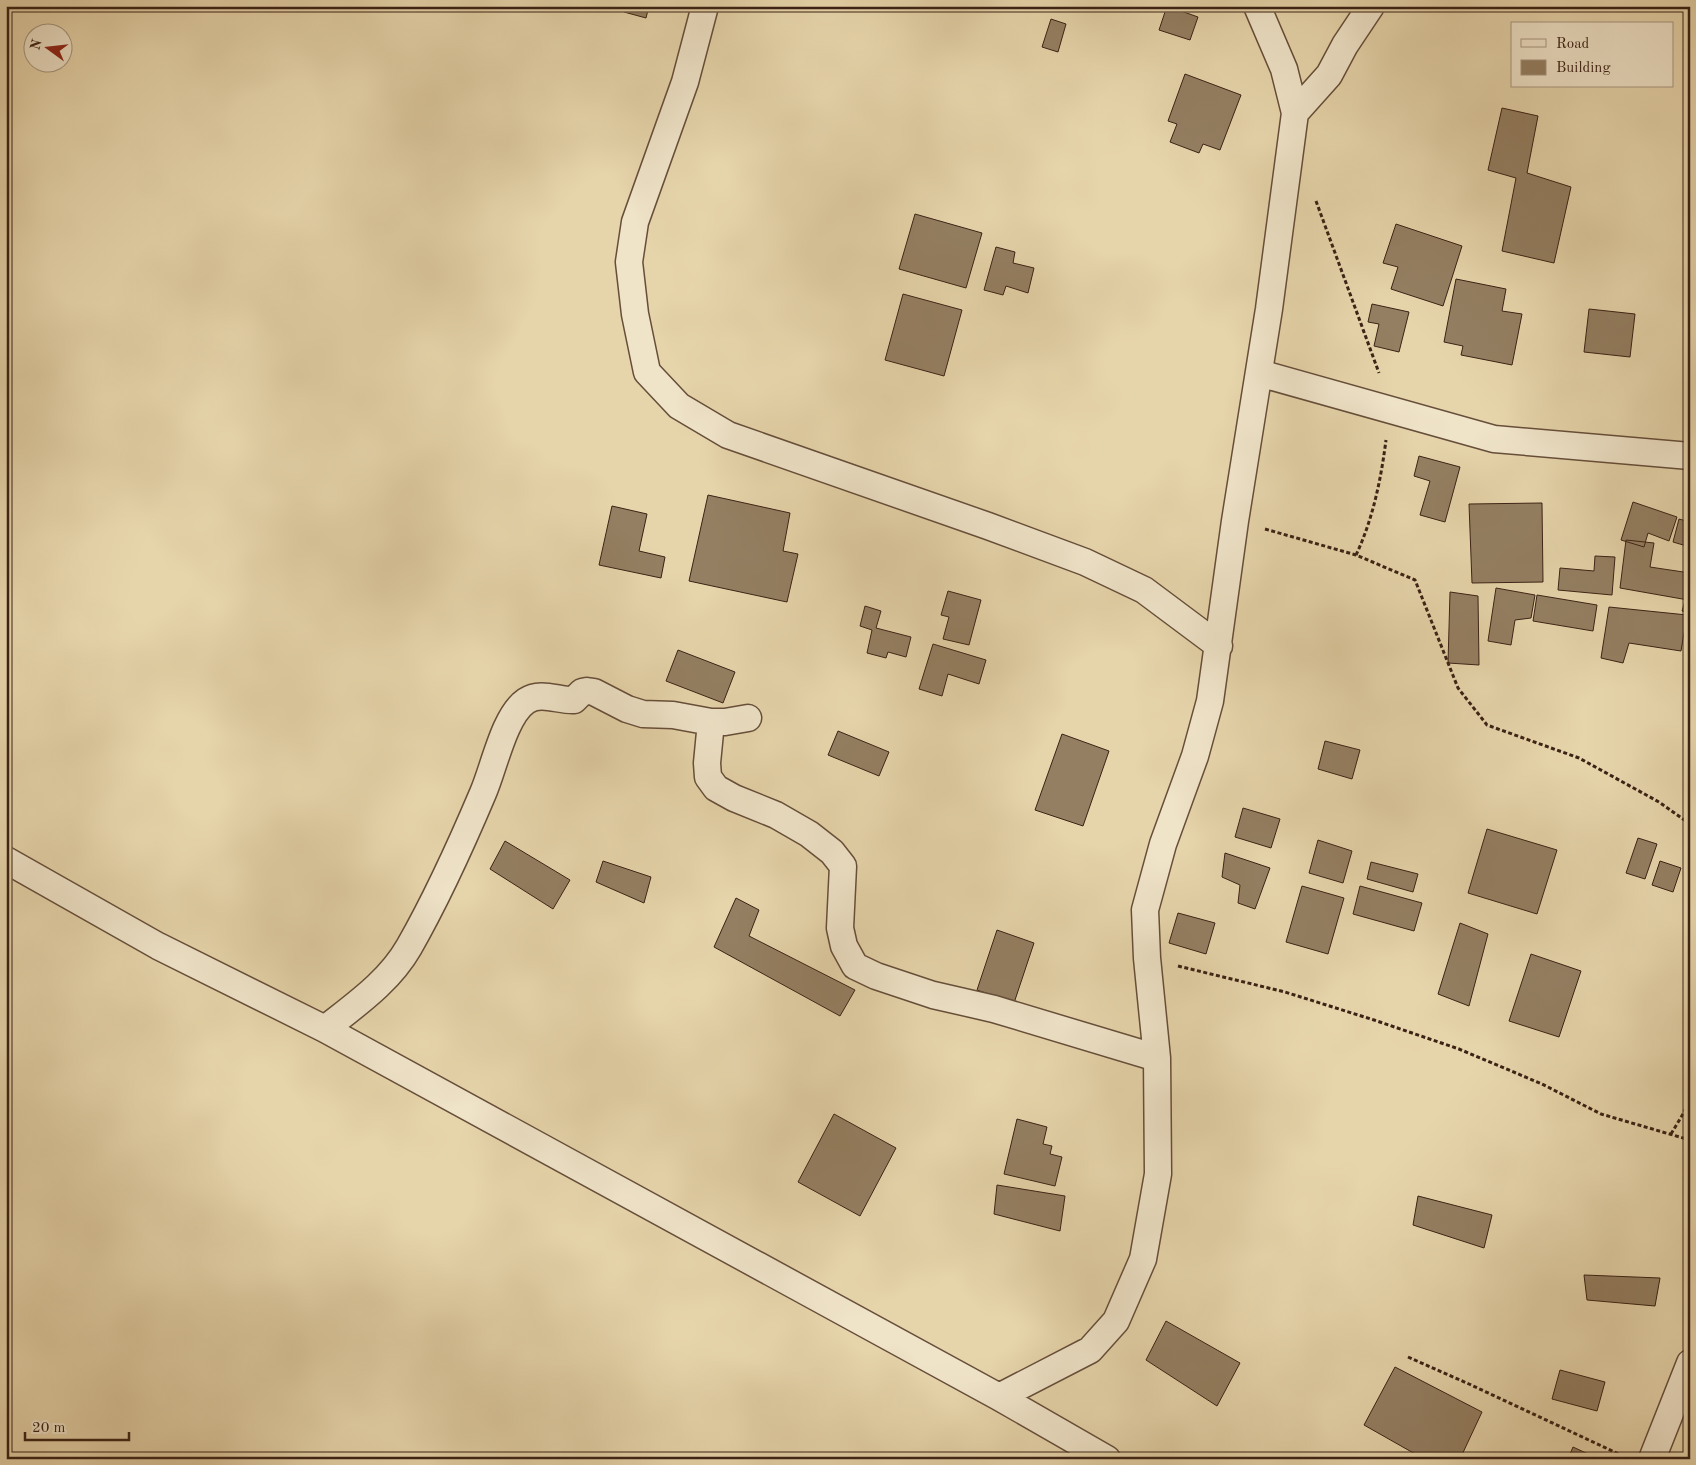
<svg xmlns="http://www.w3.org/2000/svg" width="1696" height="1465" viewBox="0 0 1696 1465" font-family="'Old Standard TT',serif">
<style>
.building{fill:#947f62;stroke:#3b2215}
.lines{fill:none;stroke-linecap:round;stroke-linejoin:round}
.minor-casing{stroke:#664e3a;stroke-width:29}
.path{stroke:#3b2215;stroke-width:3;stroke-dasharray:4 2.5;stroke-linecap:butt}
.minor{stroke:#efe3c8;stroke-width:26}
</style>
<rect width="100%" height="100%" fill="#e6d4aa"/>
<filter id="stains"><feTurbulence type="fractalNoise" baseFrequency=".004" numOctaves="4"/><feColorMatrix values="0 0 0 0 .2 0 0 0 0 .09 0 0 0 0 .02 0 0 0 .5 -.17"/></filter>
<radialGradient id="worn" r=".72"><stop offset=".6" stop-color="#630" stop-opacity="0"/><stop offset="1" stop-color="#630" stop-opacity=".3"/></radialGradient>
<!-- building -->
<path class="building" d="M626,6H649L646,18L624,12Z
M1167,6L1198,17L1190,40L1159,30Z
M1051,19L1066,24L1058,52L1042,47Z
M1185,74L1241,95L1220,150L1203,144L1199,153L1170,142L1177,124L1168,121Z
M1502,108L1538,116L1527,173L1571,187L1554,263L1502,251L1516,178L1488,170Z
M915,214L982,233L966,288L899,269Z
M1396,224L1462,246L1443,306L1391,289L1398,267L1383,263Z
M996,247L1015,252L1013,263L1034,268L1028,293L1006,286L1003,295L984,290Z
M1456,279L1506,289L1502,311L1522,314L1512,365L1461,355L1463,346L1444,342Z
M903,294L962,310L944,376L885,360Z
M1372,304L1409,312L1399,352L1374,346L1379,324L1368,322Z
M1589,309L1635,314L1630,357L1584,352Z
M1419,456L1460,467L1445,522L1420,515L1430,481L1414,476Z
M708,495L790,513L783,551L798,554L787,602L689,581Z
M1633,502L1677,517L1669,541L1648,533L1644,547L1621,540Z
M1542,503L1543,582L1472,583L1469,504Z
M612,506L647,514L639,551L665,557L661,578L599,565Z
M1679,519L1690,522V547L1673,542Z
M1626,540L1654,543L1650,567L1690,573V590L1688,600L1620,588Z
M1595,556L1615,557L1612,595L1558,590L1560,568L1594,571Z
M1690,585V613L1682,611Z
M1496,588L1535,595L1531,618L1515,620L1511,645L1488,641Z
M948,591L981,600L969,645L943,639L949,617L941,615Z
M1450,592L1478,596L1479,665L1448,663Z
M1537,595L1597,605L1593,631L1533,621Z
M865,606L881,611L876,628L911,637L906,657L888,652L886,658L867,653L872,630L860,626Z
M1609,607L1687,615L1681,651L1629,643L1623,663L1601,658Z
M933,644L986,660L979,684L948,674L942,696L919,689Z
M678,650L735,672L723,703L666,681Z
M838,731L889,752L879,776L828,755Z
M1062,734L1109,751L1083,826L1035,810Z
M1325,741L1360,750L1352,779L1318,769Z
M1243,808L1280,819L1271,848L1235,837Z
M1487,829L1557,850L1537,914L1468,893Z
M1638,838L1657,844L1645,879L1626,873Z
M1318,840L1352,851L1343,883L1309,873Z
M505,841L570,880L553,909L490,869Z
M1225,853L1270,868L1255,909L1238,903L1240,885L1222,877Z
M603,861L651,877L644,903L596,882Z
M1660,861L1681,868L1673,892L1652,885Z
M1371,862L1418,874L1413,892L1367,879Z
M1302,886L1344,898L1328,954L1286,942Z
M1360,886L1422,903L1414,931L1353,914Z
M736,898L759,910L749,936L855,990L840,1016L714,947Z
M1178,913L1215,923L1206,954L1169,943Z
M1460,923L1488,934L1469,1006L1438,994Z
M997,930L1034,943L1014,1003L977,990Z
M1531,954L1581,971L1559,1037L1509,1021Z
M834,1114L896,1148L860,1216L798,1182Z
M1017,1119L1047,1127L1043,1144L1052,1146L1050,1154L1062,1157L1055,1186L1004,1174Z
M997,1185L1065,1196L1060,1231L994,1214Z
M1418,1196L1492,1215L1484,1248L1413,1225Z
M1584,1275L1660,1278L1655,1306L1587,1300Z
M1166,1321L1240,1363L1217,1406L1146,1360Z
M1395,1367L1482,1412L1460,1459H1424L1364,1425Z
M1560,1370L1605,1382L1597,1411L1552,1399Z
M1573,1447L1599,1459H1568Z"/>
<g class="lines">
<defs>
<path id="minor" d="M705,6L685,82L635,222L629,262L635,314L647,372L679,406L728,435L988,526L1085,562L1144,590L1219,646
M1295,113L1329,75L1345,45L1371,6
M1259,373L1494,439L1690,456
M711,722L707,763L708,777L716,788L734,798L776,815L809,834L832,852L843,866L840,928L844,946L855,966L876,976L933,995L994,1009L1157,1058
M6,860L158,946L325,1029L999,1397L1107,1459
M325,1029C355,1005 389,982 409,947C437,898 461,845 483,793C494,768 504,716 526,701C541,691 559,701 574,700L582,692L587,691L594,692L627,709L643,714L673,715L711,722H725L748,718
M999,1397L1090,1350L1116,1321L1143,1259L1158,1174L1157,1058L1147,958L1145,910L1163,844L1195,756L1210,701L1235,521L1269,309L1295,113L1284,69L1257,6
M1652,1459L1690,1363"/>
</defs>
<!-- minor casing -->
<use href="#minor" class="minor-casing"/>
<!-- path -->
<path class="path" d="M1316,201L1379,373
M1265,529L1356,555L1415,580L1458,688L1487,725L1579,758L1659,802L1690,824
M1356,555C1373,519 1381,479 1386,440
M1178,966L1285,992L1374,1020L1459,1049L1542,1084L1601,1114L1690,1140
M1671,1134L1683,1114L1690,1098
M1408,1357L1469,1384L1621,1455"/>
<!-- minor -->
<use href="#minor" class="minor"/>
</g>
<!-- margin -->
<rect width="1696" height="1465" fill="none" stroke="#e6d4aa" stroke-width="25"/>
<rect x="8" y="8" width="1681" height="1450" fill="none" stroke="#3b2215" stroke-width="2.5"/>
<rect x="12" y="12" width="1671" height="1440" fill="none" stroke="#3b2215"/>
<!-- legend -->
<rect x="1511" y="22" width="162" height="65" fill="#efe3c8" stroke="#a79680"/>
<rect x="1521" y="39" width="25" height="8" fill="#efe3c8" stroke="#a79680"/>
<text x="1556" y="48" font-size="15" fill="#3b2215">Road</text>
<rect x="1521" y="60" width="25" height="15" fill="#947f62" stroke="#a79680"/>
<text x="1556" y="72" font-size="15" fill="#3b2215">Building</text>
<!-- north arrow -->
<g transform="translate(48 48) rotate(285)"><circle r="24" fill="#efe3c8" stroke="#a79680"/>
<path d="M0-4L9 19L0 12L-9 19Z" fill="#8f2418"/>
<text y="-8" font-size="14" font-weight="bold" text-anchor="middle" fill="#3b2215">N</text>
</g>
<!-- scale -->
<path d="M25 1432v8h104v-8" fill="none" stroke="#3b2215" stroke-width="2.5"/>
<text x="32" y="1432" font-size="15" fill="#3b2215" stroke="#efe3c8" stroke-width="4" paint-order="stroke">20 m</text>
<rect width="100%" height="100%" filter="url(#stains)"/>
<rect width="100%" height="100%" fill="url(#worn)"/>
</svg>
